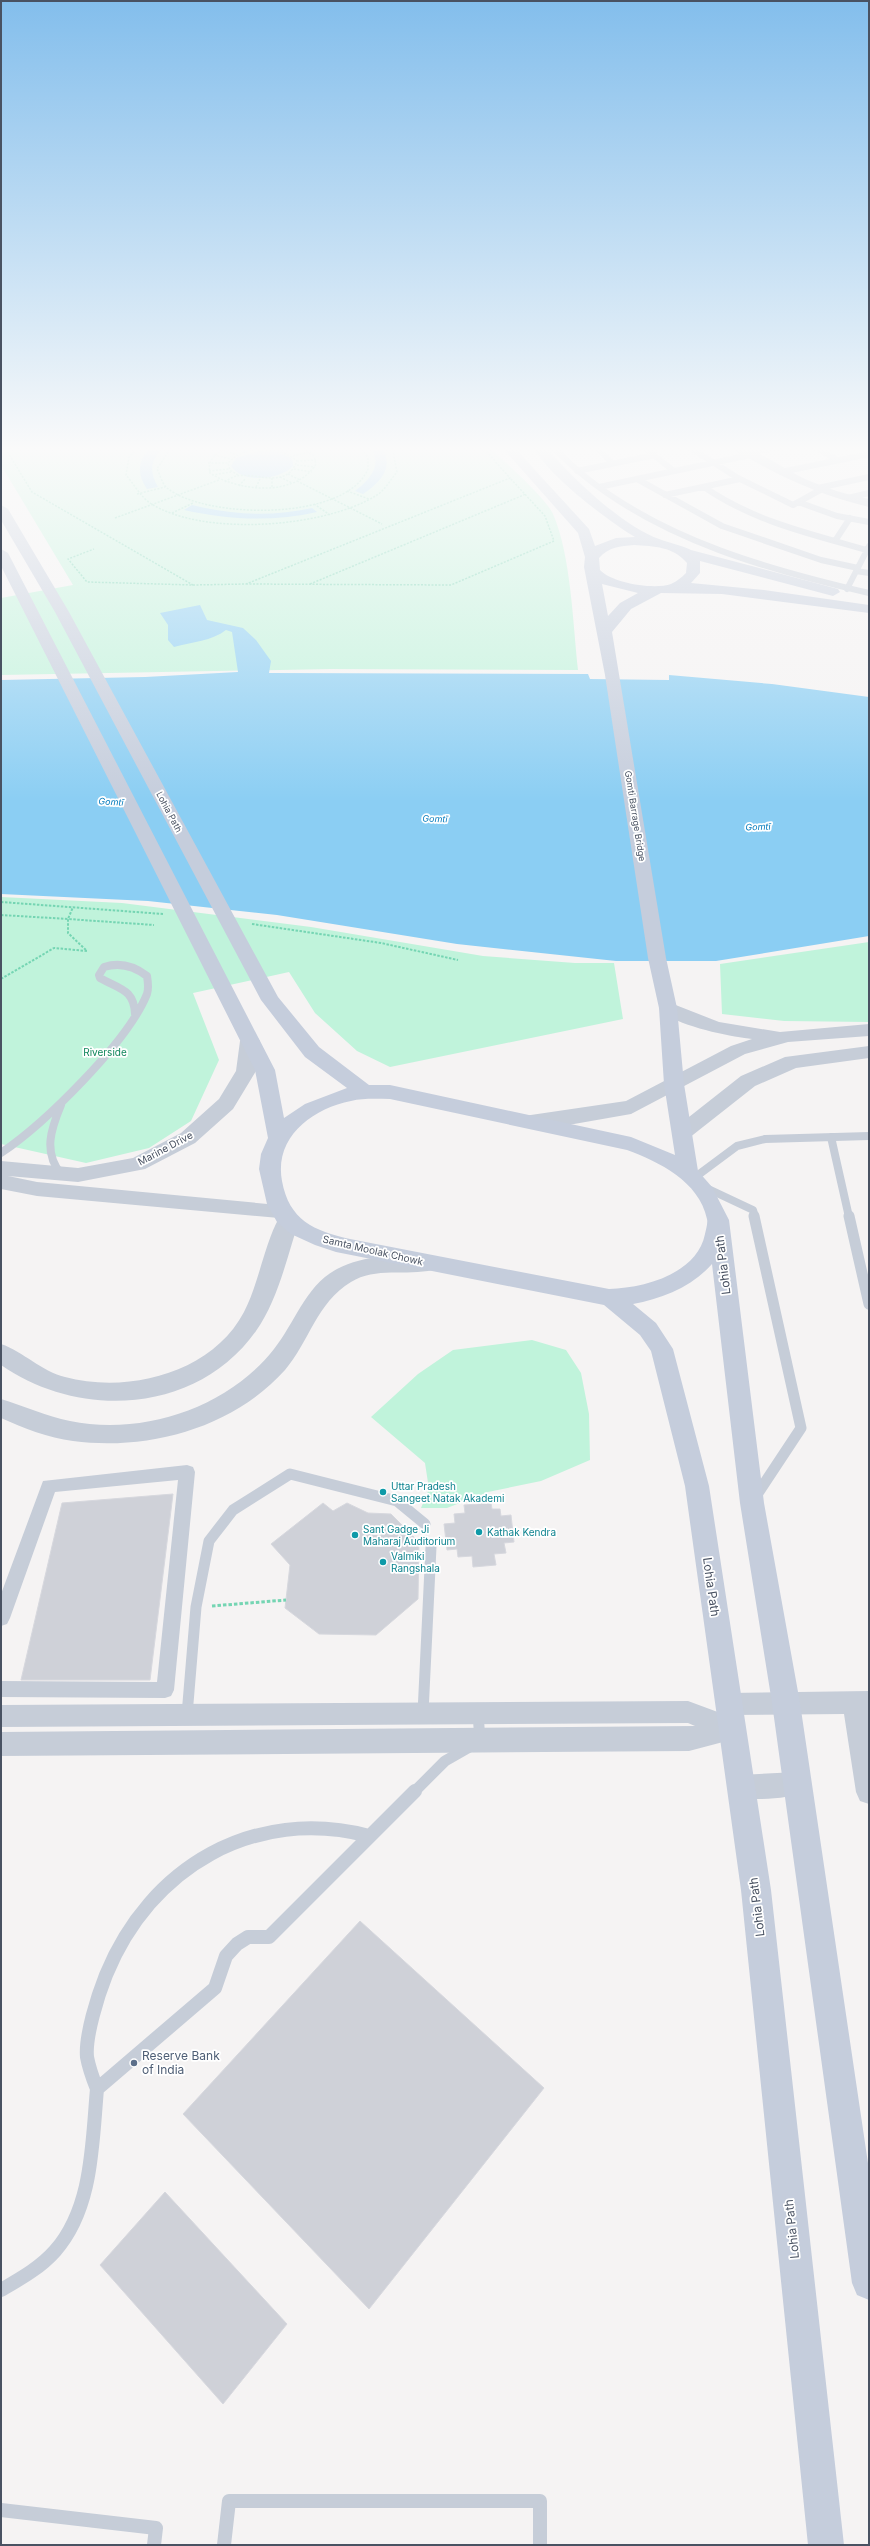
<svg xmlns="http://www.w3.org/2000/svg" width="870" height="2546" viewBox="0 0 870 2546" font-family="Inter,sans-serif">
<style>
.green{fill:#c0f3db}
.water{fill:#8bcef3}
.building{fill:#cfd1d8;stroke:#d7d8de}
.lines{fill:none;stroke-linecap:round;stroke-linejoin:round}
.path-far2{stroke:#75d5b3;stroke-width:1.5;stroke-dasharray:2 1.5;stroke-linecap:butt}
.path-far1{stroke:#75d5b3;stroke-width:2;stroke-dasharray:2.5 1.5;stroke-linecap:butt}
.path{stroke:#75d5b3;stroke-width:3;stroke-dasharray:3.5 2;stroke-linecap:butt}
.service-far3{stroke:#c6cdd8;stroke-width:6}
.service-far2{stroke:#c6cdd8;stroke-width:8}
.service-far1{stroke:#c6cdd8;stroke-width:11}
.service{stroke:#c6cdd8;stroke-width:14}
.pedestrian{fill:#c6cdd8;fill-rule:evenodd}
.minor{fill:#c6cdd8;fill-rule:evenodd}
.tertiary{fill:#c6cdd8;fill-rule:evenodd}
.secondary{fill:#c5cddc;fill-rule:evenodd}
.culture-dot{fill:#0f9aa8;stroke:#fff;stroke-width:1.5}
.service-dot{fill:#5c6f8a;stroke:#fff;stroke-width:1.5}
.labels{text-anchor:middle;stroke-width:3.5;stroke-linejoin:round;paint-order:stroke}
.far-water-label{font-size:9px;font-style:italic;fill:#027abc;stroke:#fff}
.far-street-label{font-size:9px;fill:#495262;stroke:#fff}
.park-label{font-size:10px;fill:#11865c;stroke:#fff}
.street-label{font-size:10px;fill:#495262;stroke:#fff}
.culture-label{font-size:10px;fill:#0d838f;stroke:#fff;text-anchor:start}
.near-street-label{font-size:12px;fill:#495262;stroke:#fff}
.near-service-label{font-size:12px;fill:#4e5e75;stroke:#fff;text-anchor:start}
</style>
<rect width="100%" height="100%" fill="#f5f3f3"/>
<!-- green -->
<path class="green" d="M1,446H488C502,459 546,498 553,514C571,555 573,625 578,670L330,669L1,675V598L73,585L1,465Z
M1,897L122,903L311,927L483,956L575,963H614L623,1019L390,1067L357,1051L315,1013L289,972L193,993L219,1060L191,1121L149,1148L86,1163L1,1144Z
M869,942V1022L784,1021L722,1014L720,964Z
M532,1340L566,1350L581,1373L589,1414L590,1460L541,1481L488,1492L447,1508H421L429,1489L425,1463L371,1417L418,1374L453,1350Z"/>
<!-- water -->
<path class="water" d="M152,446H165C151,459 148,470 158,487L147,489C136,473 138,459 152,446Z
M368,446H381C395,467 381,482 363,494L355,491C370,480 385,462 368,446Z
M259,451L278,452L291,458L293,462V466C280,480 242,484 231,466L236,458Z
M192,505C232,515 272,517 312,508L317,512C273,522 229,520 184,510Z
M200,605L207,620L243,628L256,640L271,661L269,673L588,674L590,679L669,680V675L772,684L869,697V936L716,961H616L457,944L277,915L148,901L1,894V680L145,677L238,672L232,632L226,630C212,641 192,642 174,647L168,640V625L160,613Z"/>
<!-- building -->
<path class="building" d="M173,1494L150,1680H21L62,1503Z
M323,1503L333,1511L347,1503L368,1513L391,1514L419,1542L418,1599L376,1635L319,1634L285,1608L290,1565L271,1544Z
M491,1503L492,1509H500L501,1516L511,1515L514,1542L504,1543L506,1553L494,1554L496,1565L473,1567L472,1556L458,1557L457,1549L447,1550L444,1524L455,1523L454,1514L465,1513L464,1505Z
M360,1921L544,2088L369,2309L183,2114Z
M165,2192L287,2324L223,2404L100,2265Z"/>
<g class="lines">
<!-- path-far2 -->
<path class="path-far2" d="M4,446L32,492L193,585L87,582L68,559L94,549
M139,446L129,457L126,475C133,483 141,497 150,503C202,537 325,528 377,495C385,490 391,479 397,472L392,446
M172,446L157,469C160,474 162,484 167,488C205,519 346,522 368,469V458L360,446
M233,446C220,451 206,457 210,473C239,492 296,497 316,464L314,456L297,446
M238,446L245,452
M252,446L255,450
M305,449L313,446
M223,450L237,455
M264,450L266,446
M278,451L280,446
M286,452L300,446
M214,455L231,459
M293,456L311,452
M297,461L316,460
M208,463H228
M297,465L315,467
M294,469L312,472
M209,471L229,469
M288,474L300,480
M212,475L231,472
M280,477L292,483
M272,478V487
M297,481L382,524
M225,482C228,480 232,477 236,476C257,472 286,490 297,461C277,445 246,444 228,463L230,470L238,475
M239,486L246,478
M256,487L260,479
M347,491L369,499
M137,494L165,487
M314,504L330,515
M172,513L193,503
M115,518L219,480
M246,584L451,585L554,541L545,516L510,478
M310,584L526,494
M193,585L246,584L510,478L487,452L472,446"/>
<!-- path-far1 -->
<path class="path-far1" d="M1,902L163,914
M1,915L68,919L73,907
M252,924L381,943L458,960
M1,979L54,948L87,951L68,933V919L154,925"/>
<!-- path -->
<path class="path" d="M212,1606L286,1600"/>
<!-- service-far3 -->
<path class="service-far3" d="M552,446C562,456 572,466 583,475C664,541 770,570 869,593
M595,446L612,463
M642,446L674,471
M687,446L738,478L793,505L822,489
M813,446L837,460
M858,446L869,452
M747,453L786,446
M577,471L655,455
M781,472L869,454
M637,479L722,526L821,560L858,568
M599,487L750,455
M704,487C753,521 810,534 867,550
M818,488L869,477
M665,495L740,479
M848,498L869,493
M798,502L837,516L869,522
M835,541L850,518
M856,571L869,573
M847,589L869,546"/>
<!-- service-far2 -->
<path class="service-far2" d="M61,1105C51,1129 43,1152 61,1174
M831,1137L849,1217
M1,1153C44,1124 128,1042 147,994C149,988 148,982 147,976C134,966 120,962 104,967L99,975L100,978C119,989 134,989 135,1014
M694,1178L737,1146L765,1139L869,1136
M702,1186L753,1210L755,1217"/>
<!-- service-far1 -->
<path class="service-far1" d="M849,1216L869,1304
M754,1499L801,1428L754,1216
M423,1713L431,1547
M187,1715L196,1607L209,1541L233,1510L290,1474L397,1501L425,1524
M414,1792L445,1761L480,1741L478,1713"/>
<!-- service -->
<path class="service" d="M97,2089C93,2079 89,2068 87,2057C85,2036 98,1995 106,1975C150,1867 254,1806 369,1836
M1,2290C20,2279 40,2268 55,2251C93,2208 92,2143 97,2089L215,1988L226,1956L237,1944L248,1937H269L415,1791
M1,2510L156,2528L154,2545
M224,2545L229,2501H540V2545"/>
<!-- pedestrian -->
<path class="pedestrian" d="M187,1465L193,1467L195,1472L174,1690L171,1696L165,1698L1,1697V1681L157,1682L178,1480L55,1492L10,1618L7,1624L1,1626V1594L43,1481Z"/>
<!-- minor -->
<path class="minor" d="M730,446C749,443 785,470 805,479C826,488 847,495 869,499V507C828,497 790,482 754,461C746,457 735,453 730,446Z
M869,1691V1804L860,1801L856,1792L844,1714L728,1715L719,1712L716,1704L719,1696L728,1693Z
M688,1701L742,1721L745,1729L742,1737L689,1751L1,1756V1732L695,1726L688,1723L1,1727V1705Z
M797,1772L806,1776L810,1784L806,1792C789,1799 747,1802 731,1795L727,1787L731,1779L740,1775Z"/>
<!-- tertiary -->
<path class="tertiary" d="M668,1002L719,1022L780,1032L869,1024V1036L788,1042L745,1054L631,1114L574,1124L531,1128L524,1126L521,1121L524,1116L626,1101L731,1046L752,1039C732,1037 670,1025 659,1008L661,1004Z
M250,1035L257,1037L260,1041L256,1071L233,1109L195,1143L145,1169L78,1182L8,1176L37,1182L289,1206L292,1211L290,1214L296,1216L299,1221C287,1257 278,1300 256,1331C197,1414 80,1420 1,1365V1344C24,1352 41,1371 65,1377C128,1394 212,1373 244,1312C259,1283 264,1245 279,1218L37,1196L1,1189V1161L78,1168L133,1158L181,1133L219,1099L236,1071L240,1041L243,1037Z
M869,1046V1058L796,1068L755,1086L689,1138L682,1140L675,1138L672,1133L675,1128L741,1076L785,1057Z
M429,1255L437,1257L440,1263L437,1269C409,1277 377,1266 351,1282C317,1302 309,1342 285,1370C233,1428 148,1451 73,1441C48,1438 24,1428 1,1418V1399C24,1406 46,1416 70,1421C142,1436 228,1408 274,1349C295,1323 305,1286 337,1269C365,1254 398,1256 429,1255Z"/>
<!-- secondary -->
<path class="secondary" d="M501,446H513L589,529L595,546L616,538L635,537C608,521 546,474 533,446H545C570,476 622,526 659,539C670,543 681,545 691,550L838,589L840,592L833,596L700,561V573L691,583L764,590L869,605V613L722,594L661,593L631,609L612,632L666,958L677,1008L684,1084L698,1171L712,1187L729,1220L764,1503L800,1703L869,2170V2300L857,2295L852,2283L772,1703L740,1503L712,1264C693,1286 662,1299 633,1304L656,1323L673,1349L709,1486L771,1890L844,2545H808L741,1890L685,1486L651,1351L640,1335L604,1305L336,1252L315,1245L291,1234L277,1222L267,1204L259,1169L261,1154L268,1138L255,1070L1,566V549L8,553L275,1070L284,1118L305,1104L347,1088L305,1057L261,1000L55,612L1,520V505L8,509L69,612L278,997L319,1047L369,1085H390L631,1137L675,1155L664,1084L659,1008L648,958L605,675L584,567L585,557L578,533ZM634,545C654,546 674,547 687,563L686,573C682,577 676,582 671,584C654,590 612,583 600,570L599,558C609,547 620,546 634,545ZM602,584L638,593L620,603L608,616ZM390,1099L627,1150C659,1162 699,1181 707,1219C708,1223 706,1229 705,1234C697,1274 644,1288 609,1289L350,1239C314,1231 289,1220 282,1181C274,1138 311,1109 351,1101C363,1098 377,1099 390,1099Z"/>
</g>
<!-- sky -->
<linearGradient id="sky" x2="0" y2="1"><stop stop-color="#83beec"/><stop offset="0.56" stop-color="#fafafa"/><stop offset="1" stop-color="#fafafa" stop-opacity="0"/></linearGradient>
<rect width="870" height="802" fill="url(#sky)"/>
<!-- markers -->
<g class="culture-dot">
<circle cx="383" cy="1492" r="4"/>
<circle cx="479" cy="1532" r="4"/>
<circle cx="355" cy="1535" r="4"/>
<circle cx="383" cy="1562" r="4"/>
</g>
<circle class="service-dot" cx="134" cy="2063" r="4"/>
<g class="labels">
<!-- far-water labels -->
<g class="far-water-label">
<text transform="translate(111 802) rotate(3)" y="3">Gomtī</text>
<text transform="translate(435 819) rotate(2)" y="3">Gomtī</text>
<text transform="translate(758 827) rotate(-2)" y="3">Gomtī</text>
</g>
<!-- far-street labels -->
<g class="far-street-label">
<text transform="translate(169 812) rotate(62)" y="3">Lohia Path</text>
<text transform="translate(635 816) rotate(81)" y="3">Gomti Barrage Bridge</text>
</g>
<!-- park labels -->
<g class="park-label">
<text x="105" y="1056">Riverside</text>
</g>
<!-- street labels -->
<g class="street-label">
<text transform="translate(165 1148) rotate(-28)" y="4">Marine Drive</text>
<text transform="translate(373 1250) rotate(13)" y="4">Samta Moolak Chowk</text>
</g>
<!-- culture labels -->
<g class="culture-label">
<text x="391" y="1490">Uttar Pradesh<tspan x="391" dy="12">Sangeet Natak Akademi</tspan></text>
<text x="363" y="1533">Sant Gadge Ji<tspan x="363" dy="12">Maharaj Auditorium</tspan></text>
<text x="487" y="1536">Kathak Kendra</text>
<text x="391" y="1560">Valmiki<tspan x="391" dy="12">Rangshala</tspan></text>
</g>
<!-- near-street labels -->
<g class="near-street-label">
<text transform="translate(723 1265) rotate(-97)" y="4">Lohia Path</text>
<text transform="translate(711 1587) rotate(82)" y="4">Lohia Path</text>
<text transform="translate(757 1907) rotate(-97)" y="4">Lohia Path</text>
<text transform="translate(792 2229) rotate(-96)" y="4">Lohia Path</text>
</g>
<!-- near-service labels -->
<g class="near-service-label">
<text x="142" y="2060">Reserve Bank<tspan x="142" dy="14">of India</tspan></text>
</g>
</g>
<!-- border -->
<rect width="870" height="2546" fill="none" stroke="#495262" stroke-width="4"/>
</svg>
